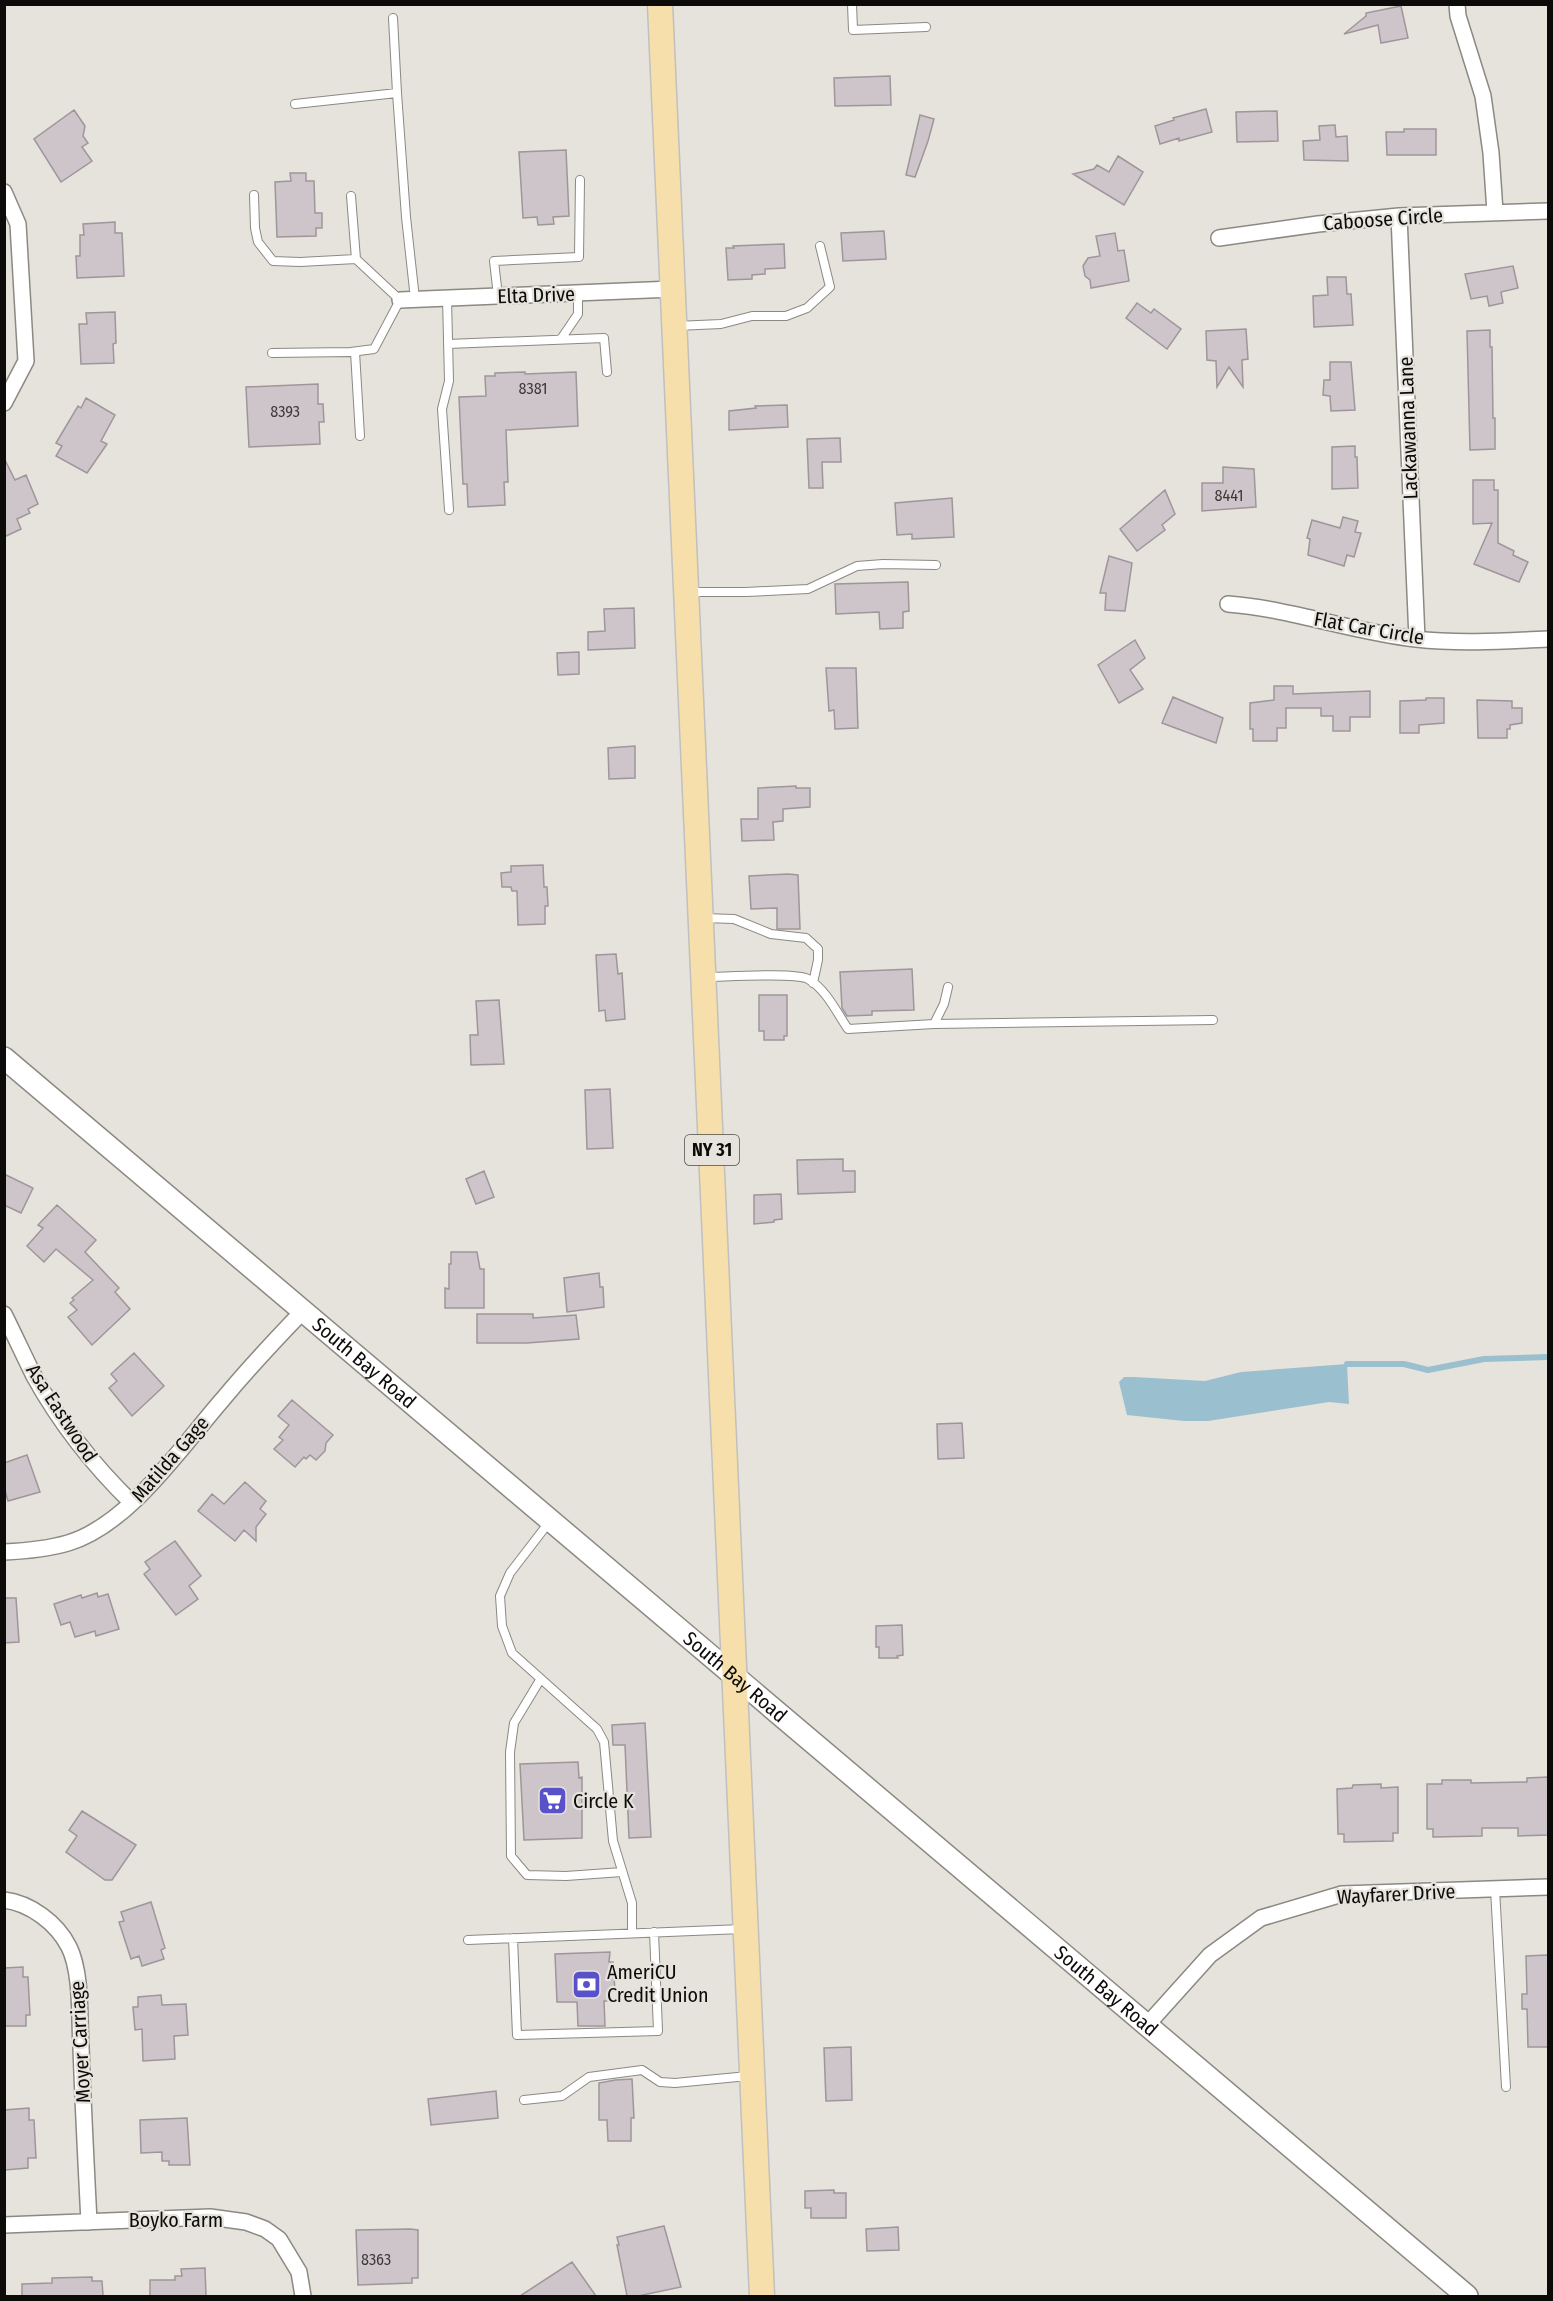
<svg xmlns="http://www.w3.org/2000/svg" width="1553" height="2301" viewBox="0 0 1553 2301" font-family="'Fira Sans Condensed',sans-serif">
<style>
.water{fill:#9abfce}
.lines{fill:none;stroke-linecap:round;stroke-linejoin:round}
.stream{stroke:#9abfce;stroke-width:6}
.building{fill:#cdc5ca;stroke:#9e969b;stroke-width:1.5}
.lane-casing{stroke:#8b8982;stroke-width:10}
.street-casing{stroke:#8b8982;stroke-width:18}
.secondary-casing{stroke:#8b8982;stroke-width:24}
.primary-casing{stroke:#c0c0bf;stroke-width:27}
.lane{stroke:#fff;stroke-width:8}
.street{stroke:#fff;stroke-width:15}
.secondary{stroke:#fff;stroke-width:21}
.primary{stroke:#f7dfac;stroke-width:24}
.labels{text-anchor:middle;stroke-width:4.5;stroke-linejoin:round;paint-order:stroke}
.number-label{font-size:16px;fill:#3c3a39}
.shield{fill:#e5e3db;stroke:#4d4c48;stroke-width:1.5}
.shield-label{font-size:18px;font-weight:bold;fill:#0c0b09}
.street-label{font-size:20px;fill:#0c0b09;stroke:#e5e3db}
.poi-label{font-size:20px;fill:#0c0b09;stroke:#e5e3db;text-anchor:start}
</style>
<rect width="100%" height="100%" fill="#e5e3db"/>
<!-- water -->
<path class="water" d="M1347,1364L1349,1404L1329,1402L1208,1421H1184L1127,1415L1119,1382L1124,1377H1133L1205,1381L1241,1372Z"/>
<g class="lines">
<!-- stream -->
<path class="stream" d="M1347,1364H1404L1428,1370L1484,1359L1548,1357"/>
</g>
<!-- building -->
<path class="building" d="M1401,6L1408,38L1381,43L1378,25L1344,34L1366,16V13Z
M890,76L891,105L835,106L834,78Z
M1206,109L1212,132L1179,141V138L1160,144L1155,126L1174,120L1173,118Z
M74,110L85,126L83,136L88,143L82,147L92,161L61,182L34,139Z
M1277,111L1278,141L1237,142L1236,112Z
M920,115L934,119L928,141L915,177L906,175Z
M1335,125L1336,137L1347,136L1348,161L1304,160L1303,141L1320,140L1319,126Z
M1404,129H1436V155H1387L1386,132H1404Z
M566,150L569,216L553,217L554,224L538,225L537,217L523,218L519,152Z
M1118,156L1143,172L1124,205L1073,174L1094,169L1097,165L1109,172Z
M290,173H306V181H314L315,213H322V228H316V236L277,237L275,182L291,181Z
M115,222V233H122L124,276L77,278L76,256H80V235H84L83,224Z
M884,231L886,259L843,261L841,233Z
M1115,233L1118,251L1124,250L1129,281L1091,288L1090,280L1085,276L1083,266L1088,258L1100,256L1096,236Z
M784,244L785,268L765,269V274L752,275V279L728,280L726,248H734L733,246Z
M1513,266L1518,288L1501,292L1503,303L1489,306L1487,296L1471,299L1465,274Z
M1327,277H1346L1347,294H1351L1353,325L1314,327L1313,296L1328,295Z
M1137,303L1151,313L1154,309L1181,329L1167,349L1126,318Z
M115,312L116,343L113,344L114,363L81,364L79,324H87L86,313Z
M1246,329L1248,359L1242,360L1243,387L1229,367L1217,387L1216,361L1207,360L1206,331Z
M1490,330V347H1492L1493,418H1495V449L1470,450L1467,331Z
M1330,362H1351L1355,410L1331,411L1330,396L1323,395L1324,380H1330Z
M525,372V374L576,372L578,426L506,430L508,482H504L505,505L468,507L467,484H463L459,397L486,396L485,376H495V373Z
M318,384V404H323L324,422H319L320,444L249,447L246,387Z
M86,398L115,415L101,441L107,444L87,473L56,456L62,446L56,443L78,406L81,408Z
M787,405L788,427L729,430V411L756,408L755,406Z
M840,438L841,462H822L823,488H809L807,439Z
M1355,446V457H1357L1358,488L1332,489V447Z
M4,458L15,480L26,475L38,504L28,509L30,513L17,519L21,529L4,537Z
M1223,467L1254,469L1256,507L1202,511V483H1223Z
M1473,480H1494V490H1498V543L1514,551L1513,555L1528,562L1519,582L1474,564L1492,523L1473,524Z
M1165,490L1175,514L1162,525L1165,530L1137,551L1120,529Z
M952,498L954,537L912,539V534L897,535L895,503Z
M1343,517L1358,521L1355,532L1361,533L1354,557L1347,555L1344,566L1308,555L1310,539L1307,538L1312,520L1340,528Z
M1109,556L1132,563L1125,611L1105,610L1106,593H1100Z
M908,582L909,611L903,612V628L880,629L879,612L836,614L835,584Z
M634,608L635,648L588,650V632L605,631L604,609Z
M1135,640L1145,658L1130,670L1143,689L1119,703L1098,665Z
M579,652V674L558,675L557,653Z
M826,668H856L858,728L835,729L834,710L829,711Z
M1274,686H1293V694L1370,691V717H1350V731H1333V716H1321V708H1286V728H1277V741H1253V729H1250V703L1274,700Z
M1173,697L1223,718L1216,743L1162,723Z
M1426,698H1444V723L1419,725V733H1400V701L1426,700Z
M1477,700L1512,701V708H1522V723L1510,725V729H1507V738H1478Z
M635,746V778L609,779L608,748Z
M796,786V788H810V807L783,809V821L773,822L774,840L742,841L741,819H758V788Z
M543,865L544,887H547L548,906H545V924L518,925L517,891H512L511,887H502L501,873L511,872V866Z
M788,874L798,875L800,929H777V908L751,909L749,876Z
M616,954L618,974L622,973L625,1019L606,1021L605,1010L599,1011L596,955Z
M912,969L914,1010L872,1011V1015L847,1016L842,1008L840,972Z
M759,995H787V1036H784V1040H764V1031H759Z
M499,1000L504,1064L471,1065L470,1035H478L476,1001Z
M610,1089L613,1148L587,1149L585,1090Z
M843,1159V1171H855V1192L798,1194L797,1160Z
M484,1171L494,1197L476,1204L466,1179Z
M4,1174L33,1188L21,1213L4,1205Z
M781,1194L782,1219L774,1220V1222L754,1224V1195Z
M57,1205L96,1240L85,1252L119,1288L115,1292L130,1309L92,1345L68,1317L77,1310L70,1303L74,1300L72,1298L93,1280L56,1249L44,1262L27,1246L43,1228L38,1225Z
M451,1252H477L480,1269H484V1308H445V1288L449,1289V1264H451Z
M599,1273L600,1287H603L604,1307L567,1312L564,1278Z
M477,1314H533V1318L576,1315L579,1339L527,1343H477Z
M134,1353L164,1386L132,1416L109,1388L117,1381L111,1374Z
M292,1400L333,1435L326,1443L325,1451L316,1460L310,1455L306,1459L304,1457L295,1467L274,1449L283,1440L279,1437L289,1425L278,1416Z
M962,1423L964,1458L938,1459L937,1424Z
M27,1455L40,1492L8,1501L4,1487V1463Z
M245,1482L266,1501L260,1509L266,1514L256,1527V1541L244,1530L235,1541L198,1511L212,1494L224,1504Z
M175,1541L201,1576L189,1586L198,1599L176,1615L144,1574L150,1569L145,1562Z
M97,1593L98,1597L108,1594L119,1629L96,1636L95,1631L75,1637L70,1622L61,1625L54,1604L81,1595L82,1598Z
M4,1598H16L19,1642L4,1643Z
M902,1625L903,1655L897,1656L898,1658H879V1647H876V1626Z
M645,1723L651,1837L629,1838L625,1745H613L612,1725Z
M578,1762L579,1778L582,1777V1838L524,1840L520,1764Z
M1548,1777V1835L1518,1836V1828H1482V1836L1433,1837V1829H1427V1784H1442V1780H1471V1783L1527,1782V1778Z
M1381,1784V1788L1398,1787V1833H1393V1841L1344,1842V1834H1338L1337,1789L1352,1788L1353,1785Z
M82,1811L136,1845L112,1880H105L66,1852L77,1836L69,1830Z
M151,1902L165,1948L161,1950L164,1959L142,1966L139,1956L131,1959L119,1922L124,1921L121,1912Z
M610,1952L609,1962H613L615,1991H611V2001H604L605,2026H578L577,2002H557L555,1954Z
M1548,1955V2047H1528L1527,2009H1522V1994H1527L1526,1956Z
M23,1967V1977H28L30,2015H26V2026H4V1968Z
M161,1995L162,2005L186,2004L188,2035L174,2036L175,2059L143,2061L142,2029L135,2030L133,2007H138V1997Z
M851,2047L852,2100L826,2101L824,2048Z
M632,2079L634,2118H631V2141H608L607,2120H599V2083L615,2080Z
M496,2091L498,2118L431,2125L428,2099Z
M29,2108V2120H34L36,2158H28V2168L5,2170L4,2110Z
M187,2118L190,2165H169V2161H162V2152L141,2153L140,2120Z
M834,2190V2193H846V2218H811V2208H805V2191Z
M664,2226L681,2287L638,2296H627L617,2245H619L617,2237Z
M898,2227L899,2250L867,2251L866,2229Z
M410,2229L418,2230V2278H412V2283L358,2285L356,2230Z
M572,2262L596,2296H520Z
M205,2268L206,2296H150V2280H175V2276H182L181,2269Z
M92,2277V2281H102L103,2296H22V2284L52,2283V2278Z"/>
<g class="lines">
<defs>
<path id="lane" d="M852,4L853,30L926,27
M393,18L397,93
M295,104L397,93L406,217L415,299
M254,195L255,228L258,242L273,261L300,262L356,259
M498,296L494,261L579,257L580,180
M447,298L449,381L442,409L449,510
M676,326L721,324L752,316H786L807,308L830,287L820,246
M561,339L578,314V293
M448,344L604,338L607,372
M355,352L360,436
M272,353L351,352L374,349L400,300L356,259L351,196
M688,592H746L808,589L857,566L883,564L936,565
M703,918L734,919L771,934L806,938L818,949V960L813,983
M705,977C723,977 796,972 808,979C826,989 837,1013 848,1029L934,1024L944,1004L948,987
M934,1024L1213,1020
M550,1521L510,1573L500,1596L502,1626L512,1653L597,1729L604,1742L613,1841L632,1903V1933
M540,1680L514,1723L510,1752L511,1856L527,1875L566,1876L622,1872
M1495,1889L1506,2087
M513,1938L517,2035L658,2031L654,1932
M468,1940L742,1929
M524,2100L562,2096L589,2077L642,2070L660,2082L675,2083L748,2076"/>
<path id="street" d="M1457,4L1458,16L1483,96L1491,153L1495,212
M4,192L18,224L26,361L4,403
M1399,216L1417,639
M1219,238L1318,224L1399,216L1548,211
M400,300L673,289
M1228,604C1292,609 1352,632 1416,639C1458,644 1506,641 1548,639
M4,1314C14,1334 24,1356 34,1376C60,1423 94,1466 132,1503
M4,1552C25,1551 48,1549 68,1543C129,1525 182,1446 223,1399C248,1369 275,1340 303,1311
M4,1900C30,1903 57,1923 69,1947C82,1973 79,2018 81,2047C83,2105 86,2163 89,2222
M1147,2025L1210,1955L1261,1918L1342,1894L1548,1887
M4,2225L210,2217L246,2222L265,2229L279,2239L299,2272L303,2296"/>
<g id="secondary">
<path id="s1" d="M4,1058L1467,2296"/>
</g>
<path id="primary" d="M660,4L762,2296"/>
</defs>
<!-- lane casing -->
<use href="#lane" class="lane-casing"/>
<!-- street casing -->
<use href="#street" class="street-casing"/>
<!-- secondary casing -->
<use href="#secondary" class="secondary-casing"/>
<!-- primary casing -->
<use href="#primary" class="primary-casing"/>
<!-- lane -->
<use href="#lane" class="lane"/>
<!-- street -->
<use href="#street" class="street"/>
<!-- secondary -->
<use href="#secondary" class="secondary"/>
<!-- primary -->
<use href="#primary" class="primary"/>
</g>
<!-- icons -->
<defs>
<symbol id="supermarket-square" viewBox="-11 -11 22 22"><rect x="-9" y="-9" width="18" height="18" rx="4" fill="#5851c9" stroke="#e5e3db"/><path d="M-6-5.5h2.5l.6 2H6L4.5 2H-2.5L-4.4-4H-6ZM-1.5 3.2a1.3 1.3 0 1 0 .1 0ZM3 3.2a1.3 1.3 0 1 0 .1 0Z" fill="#fff"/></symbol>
<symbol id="bank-square" viewBox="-11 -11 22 22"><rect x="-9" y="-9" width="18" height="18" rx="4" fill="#5851c9" stroke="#e5e3db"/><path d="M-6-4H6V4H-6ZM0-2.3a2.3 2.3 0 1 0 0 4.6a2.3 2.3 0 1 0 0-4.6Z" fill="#fff"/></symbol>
</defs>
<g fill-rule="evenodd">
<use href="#supermarket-square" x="536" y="1784" width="33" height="33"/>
<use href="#bank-square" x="570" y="1968" width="33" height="33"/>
</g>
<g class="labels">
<!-- number labels -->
<g class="number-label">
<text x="533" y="394">8381</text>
<text x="285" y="417">8393</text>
<text x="1229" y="501">8441</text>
<text x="376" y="2265">8363</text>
</g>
<!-- shield labels -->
<rect class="shield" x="685" y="1135" width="54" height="30" rx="4.5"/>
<g class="shield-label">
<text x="712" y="1156">NY 31</text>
</g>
<!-- street labels -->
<g class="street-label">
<text transform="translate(1383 219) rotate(-4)" y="7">Caboose Circle</text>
<text transform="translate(536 295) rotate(-2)" y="7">Elta Drive</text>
<text transform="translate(1408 428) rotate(-92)" y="7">Lackawanna Lane</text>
<text transform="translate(1369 628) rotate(10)" y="7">Flat Car Circle</text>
<text dy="7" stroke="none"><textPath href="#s1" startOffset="472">South Bay Road</textPath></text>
<text transform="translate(62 1413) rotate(57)" y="7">Asa Eastwood</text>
<text transform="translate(170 1459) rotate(-49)" y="7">Matilda Gage</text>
<text dy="7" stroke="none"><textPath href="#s1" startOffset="958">South Bay Road</textPath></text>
<text transform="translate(1396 1894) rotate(-3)" y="7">Wayfarer Drive</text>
<text dy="7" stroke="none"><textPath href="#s1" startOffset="1444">South Bay Road</textPath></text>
<text transform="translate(80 2042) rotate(-93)" y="7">Moyer Carriage</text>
<text x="176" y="2227">Boyko Farm</text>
</g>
<!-- poi labels -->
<g class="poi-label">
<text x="573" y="1808">Circle K</text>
<text x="607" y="1979">AmeriCU<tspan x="607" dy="23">Credit Union</tspan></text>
</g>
</g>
<!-- border -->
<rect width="1553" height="2301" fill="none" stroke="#0c0b09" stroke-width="12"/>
</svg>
